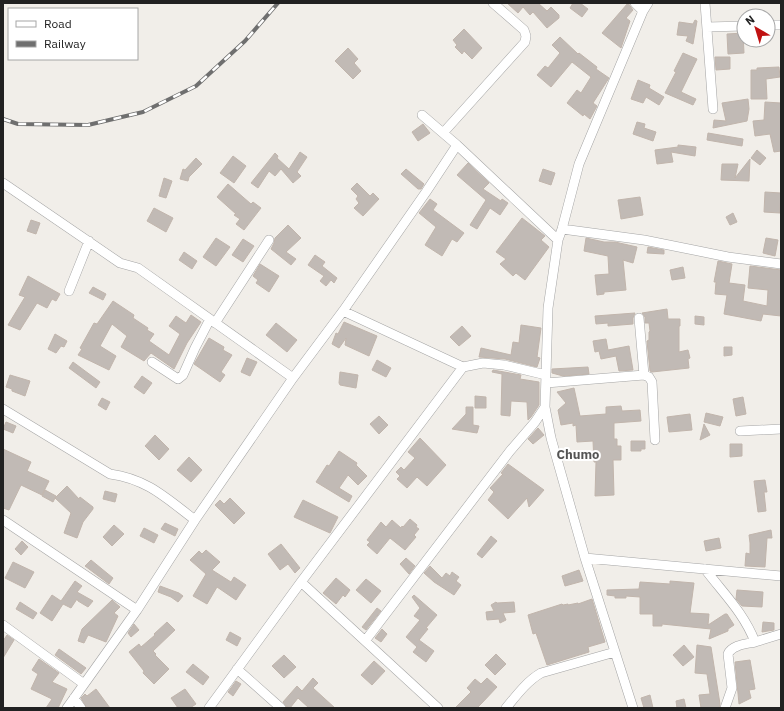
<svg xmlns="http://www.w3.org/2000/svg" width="784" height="711" viewBox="0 0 784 711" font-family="'IBM Plex Sans',sans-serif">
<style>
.building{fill:#c1bab5;stroke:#c1b5ac}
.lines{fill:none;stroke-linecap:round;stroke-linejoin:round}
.minor-casing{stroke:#a5a5a5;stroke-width:10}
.minor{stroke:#fff;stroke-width:9}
.rail-casing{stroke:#6f6f6f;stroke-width:4}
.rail{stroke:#fff;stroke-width:2.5;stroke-dasharray:8;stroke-linecap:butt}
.labels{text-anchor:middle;stroke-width:4;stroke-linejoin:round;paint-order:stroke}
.quarter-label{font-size:13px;font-weight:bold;fill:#545454;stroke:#fff}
</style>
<rect width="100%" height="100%" fill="#f1eee9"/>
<!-- building -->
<path class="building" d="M507,3H538L547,11L551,7L559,15V18L547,28L533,12L530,15L523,7L518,13Z
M573,3H580L588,9L582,17L570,8Z
M628,3L633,10L626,18L630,21L621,48L602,33Z
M695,20L697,21L693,44L686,41L688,36L677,35L679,22L693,24Z
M464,29L482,48L472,59L464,51L462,54L455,47L457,45L453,40Z
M743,33L744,53L728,54L727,34Z
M560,37L578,54L579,53L597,67L596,69L609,78L593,103L597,106L590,119L584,114L583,116L567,103L577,90L581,93L591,77L572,62L551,87L537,75L545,66L548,68L560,53L552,45Z
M348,48L358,59L354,63L361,71L353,79L335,61Z
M683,53L697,59L681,92L696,99L693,105L665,93L676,72L674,71Z
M715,57H730V69L716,70Z
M779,67L780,77L766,79L767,99H751V70H757V68Z
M638,80L650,85L649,88L664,97L659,105L646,97L643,103L631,99Z
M748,99L749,109L747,121L713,128L714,120L726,121L722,103Z
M765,102L781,103V151L774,152L770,134L755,136L753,121L764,120Z
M637,122L645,124L644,128L656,132L653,141L633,134Z
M423,124L430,133L418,141L412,132Z
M708,133L743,139L742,146L707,140Z
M678,145L696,147L695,156L671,152L673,162L657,164L655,150L678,147Z
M757,150L766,158L760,165L751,158Z
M300,152L307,157L297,172L301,176L293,183L281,169L275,176L269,171L258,188L251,183L275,153L278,156L277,158L289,169Z
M233,156L246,166L234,183L220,173Z
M196,158L202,164L189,177L188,181L180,179L183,169L185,170Z
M750,159L749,181L721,180L722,164H738L735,178Z
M468,163L489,183L483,189L501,201L502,199L508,203L500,215L490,208L477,229L470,225L486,200L457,175Z
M406,169L424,184L421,189H418L401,174Z
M543,169L555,173L551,185L539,181Z
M164,178L172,181L166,198L159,196Z
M357,183L370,196L373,193L379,199L363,216L354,208L359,203L356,199L358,196L351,189Z
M228,184L251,204L253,202L261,208L244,230L236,224L240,219L234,215L236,214L217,197Z
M765,192L781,193L780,213L764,212Z
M640,197L643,215L621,219L618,200Z
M430,199L437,204L433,210L464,233L457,242L452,239L442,256L425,245L436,227L419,213Z
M154,208L173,218L166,232L147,221Z
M733,213L737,222L730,225L726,217Z
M522,218L545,236L541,240L549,247L525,280L516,273L513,276L500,264L506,259L496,252Z
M31,220L40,223L36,234L27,231Z
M288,225L301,238L286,252L296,259L291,265L271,249L274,243L275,238Z
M216,238L230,247L216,266L203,257Z
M586,238L604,242H615L637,247L633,263L623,260L626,290L604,292V294L597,295L595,275L609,274L608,256L584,251Z
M766,238L778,240L775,256L763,253Z
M243,239L254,246L243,262L232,255Z
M648,247L664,250V254L647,253Z
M184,252L197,261L192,269L179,260Z
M315,255L325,262L322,266L337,278L334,283L331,280L326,286L320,281L324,276L308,265Z
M718,261L732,264L729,283L745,285L743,301L767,306L768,290L748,288L750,266L781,270V316L763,314L761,321L724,314L727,295L715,294L716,282H714Z
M260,264L279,276L269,292L256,283L258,280L253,276Z
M683,267L685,278L672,280L670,270Z
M28,276L60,294L56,301L52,299L47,308L37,303L20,330L8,325L25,297L19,295Z
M93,287L106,294L103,300L89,293Z
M113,301L134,315L133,318L148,328L147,330L154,334L149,341L169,355L180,334L169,326L176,316L186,323L191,315L201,322L187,343L174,369L151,353L144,361L121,347L127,336L112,324L100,346L116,356L109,370L78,355L82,349L80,348L94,323L97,324Z
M667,309L668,319H680V326H679V352L688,350L690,358L688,359L689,368L652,372L650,371L647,341L649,340V332L650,331L649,323H645V317L642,313Z
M635,313L633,318V324L608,326V323L596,324L595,316Z
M695,316L704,317V325L695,324Z
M344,322L377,336L369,356L345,345L346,338L339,348L332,344L336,333L338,334Z
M276,323L297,340L287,352L266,335Z
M521,325L541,328L537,357L540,358L537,367L505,359L479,357L481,348L511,355L513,342L519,343Z
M462,326L471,336L459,346L450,337Z
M55,334L67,341L64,347L61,346L56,353L48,349Z
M209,338L224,347L223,350L232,355L221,372L225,375L220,382L194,364Z
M606,339L608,350L629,346L633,370L619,371L616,356L601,359L599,351L595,352L593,341Z
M724,347H732V355L724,356Z
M247,358L257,362L250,376L241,372Z
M377,360L391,368L386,377L372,370Z
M73,362L100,382L96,388L69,368Z
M588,367L589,374L563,376L552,373V369Z
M493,370L521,375L520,379L539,382V405L531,417L528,420L527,402L511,401L510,416L501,415L502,374L492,372Z
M340,372L358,375L356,388L340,385L339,383Z
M10,375L30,381L25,396L12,391V389L6,387Z
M142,376L152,383L144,394L134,387Z
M574,388L580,416L606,414V407L621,406L622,411L640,410L641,421L614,423V439H617V446H621V460H613L614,495L595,496L596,462H594L593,441L577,442L576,425L573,426V423L561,425L558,410L566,403L557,392Z
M475,396L486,397V408H475Z
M743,397L746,414L736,416L733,399Z
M102,398L110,402L106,410L98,405Z
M466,407H473V425L479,426L477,433L452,429L466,414Z
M706,413L723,417L720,426L704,422Z
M690,414L692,430L669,432L667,417Z
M379,416L388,425L379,434L370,424Z
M6,422L16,426L13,433L3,429Z
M704,424L710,435L700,440Z
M538,428L544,435L533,444L528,439Z
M155,435L169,449L159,460L145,446Z
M420,438L446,465L427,486L417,477L407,488L397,479L400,476L396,472L401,467L404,470L415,458L408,452Z
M631,441H645V449H641V451H631Z
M730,444H742V456L730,457Z
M3,449L31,462L27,471L49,481L42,495L21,485L9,510L3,508Z
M339,451L357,463L356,465L367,476L358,485L348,475L339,488L352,496L349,502L316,482L327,465L329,466Z
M189,457L202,470L191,482L177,470Z
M508,464L544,490L529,507L527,498L508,519L488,500L494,492L490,488L503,474L501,473Z
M765,480L767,492H764L766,511L758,512L754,481Z
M67,486L79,499L80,497L93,507V509L83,522L77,538L64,533L71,513L55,498Z
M45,490L56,496L53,502L42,496Z
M105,491L117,494L115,502L103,499Z
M230,498L245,513L234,524L215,505L220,500L224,504Z
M303,500L338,517L330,533L294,517Z
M410,519L417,525L416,527L419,529L414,535L416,537L405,550L390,538L377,554L367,545L370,542L367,540L381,522L386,527L392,520L401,528L402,526L403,527Z
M165,523L178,529L175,536L161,529Z
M114,525L124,534L112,546L103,537Z
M144,528L158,535L154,543L140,536Z
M771,530L772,538H767L765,567L745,566L746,553L750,554V543L749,535Z
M491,536L497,541L482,558L477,554Z
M719,538L721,548L706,551L704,541Z
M22,541L28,547L21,555L15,549Z
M281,544L300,568L295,573L288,564L280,570L268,554Z
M206,550L220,562L212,570L231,582L234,577L246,585L236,600L217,587L207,604L193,596L206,574L190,560L199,551L202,554Z
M406,558L415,566L409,574L400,564Z
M91,560L113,578L109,584L85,566Z
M13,562L34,572L25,588L5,578Z
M430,566L442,578L446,573L450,576L452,572L459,577L456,581L461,585L454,595L434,582L424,573Z
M579,570L583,581L565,586L562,576Z
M336,578L350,590L345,597L343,595L336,604L323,593Z
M366,579L381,591L371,603L356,590Z
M75,581L82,586L77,592L93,601L88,607L78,601L77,599L71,608L63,604L52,621L40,613L52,595L61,601Z
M670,581L694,583L690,613L709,614L708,625L725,614H727L734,625L728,629V631L709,639L711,629L662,624V626H653V614H640V597L626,596V598H615V596L607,595V590L639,589L640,582L670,584Z
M160,586L179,593L183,596L178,602L171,597L158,592Z
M737,590L763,592L762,607L742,606L736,599Z
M414,595L437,615L426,628L428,629L419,640L434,651L426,662L413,652L417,647L406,637L420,620L414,616L420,608L412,597Z
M592,599L605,642L588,647L589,652L547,665L536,633L533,634L528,615L562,604L563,605L568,604V605L578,603V604Z
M112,600L120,607L114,613L118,616L106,642L88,635L84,643L78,641L82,629Z
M20,602L37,613L33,619L16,609Z
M496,602L497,603L514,602L515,612L503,613L506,620L500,623L499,619L487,620L486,612L494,611L491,605Z
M377,608L381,611L366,630L362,627Z
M167,622L175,630L153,651L156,654L155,655L169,669L154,684L143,673L144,671L129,652L139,644L141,647L155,635L154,634Z
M763,622L774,623V630L762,632Z
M134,624L139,630L131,637L128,633Z
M382,629L387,634L381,642L375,638Z
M230,632L241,638L237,646L226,640Z
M7,635L14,640L3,658V641Z
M684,645L694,657L683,666L673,655Z
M697,645L711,647L720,704L719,708H701L699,695L710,694L707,674L695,673Z
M59,649L86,668L81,674L55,655Z
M496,654L506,664L495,675L485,665Z
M284,655L296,667L284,678L272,666Z
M39,659L59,673L52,682L67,689L58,708H46L52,699L31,689L38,674L32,670Z
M750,660L755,689L749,690L751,698L739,704L735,662Z
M374,661L385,671L372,685L361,675Z
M193,664L209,677L203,685L186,672Z
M313,678L318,683L313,688L335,708H309L298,698L290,708L287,707L283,702L297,686L302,691Z
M487,678L497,687L482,703L477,708H455L471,692L467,688L475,679L481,684Z
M236,681L241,684L233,696L228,692Z
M96,689L110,708H87L81,698L85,694L87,696Z
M185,689L196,704L190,708H178L171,698Z
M650,695L653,708H644L641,698Z
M684,699L686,708H677L676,701Z"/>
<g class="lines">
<defs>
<path id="minor" d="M635,3L643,11
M705,3L713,109
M768,25H781
M707,27L744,26
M422,115L457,145L558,240
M443,133L525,42L526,36L524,30L493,3
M3,183L120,263L138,268L293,378
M562,229L644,240L728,257L781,264
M69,291L89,241
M343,311L463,367L483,363L504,365L546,375
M639,318L644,375
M215,323L269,240
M152,362L178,379L183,375L195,348L210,319
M546,383L644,375L649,377L652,382L655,440
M3,409L110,474C147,479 166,498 195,520
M740,431L781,429
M3,520L137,610
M585,558L781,576
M705,569C723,593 744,613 755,642C746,644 732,645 728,654L732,688L725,708
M301,582L438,708
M3,625L84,684
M365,641L510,451L535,422L545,407
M755,642L781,634
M237,669L281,708
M74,698L81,708
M67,708L137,610L195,520L293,378L343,311L426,192L457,145
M209,708L301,582L463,367
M506,708C516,696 527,681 541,673L615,652
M633,708L585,558L551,438L545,407L548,308L558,240L562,229L579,164L643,11L648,3"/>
</defs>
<!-- minor casing -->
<use href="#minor" class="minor-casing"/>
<!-- minor -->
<use href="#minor" class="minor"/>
<defs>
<path id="rail" d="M3,119L18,124L88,125L143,112L196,86L245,41L278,3"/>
</defs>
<!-- rail casing -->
<use href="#rail" class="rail-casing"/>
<!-- rail -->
<use href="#rail" class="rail"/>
</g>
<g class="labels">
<!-- quarter labels -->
<g class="quarter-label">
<text x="578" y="459">Chumo</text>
</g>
</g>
<!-- border -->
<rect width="784" height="711" fill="none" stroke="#212121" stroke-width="8"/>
<!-- legend -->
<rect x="8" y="8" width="130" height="52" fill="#ffffff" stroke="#a6a6a6"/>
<rect x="16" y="21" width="20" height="6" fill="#ffffff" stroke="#a6a6a6"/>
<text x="44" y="28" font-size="12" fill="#212121">Road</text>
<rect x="16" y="41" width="20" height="6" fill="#6f6f6f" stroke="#a6a6a6"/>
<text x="44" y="48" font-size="12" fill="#212121">Railway</text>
<!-- north arrow -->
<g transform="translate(756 28) rotate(322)"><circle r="19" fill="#ffffff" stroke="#a6a6a6"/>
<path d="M0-3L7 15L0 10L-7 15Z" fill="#c01212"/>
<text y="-6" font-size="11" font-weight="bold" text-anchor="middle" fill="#212121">N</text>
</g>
</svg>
